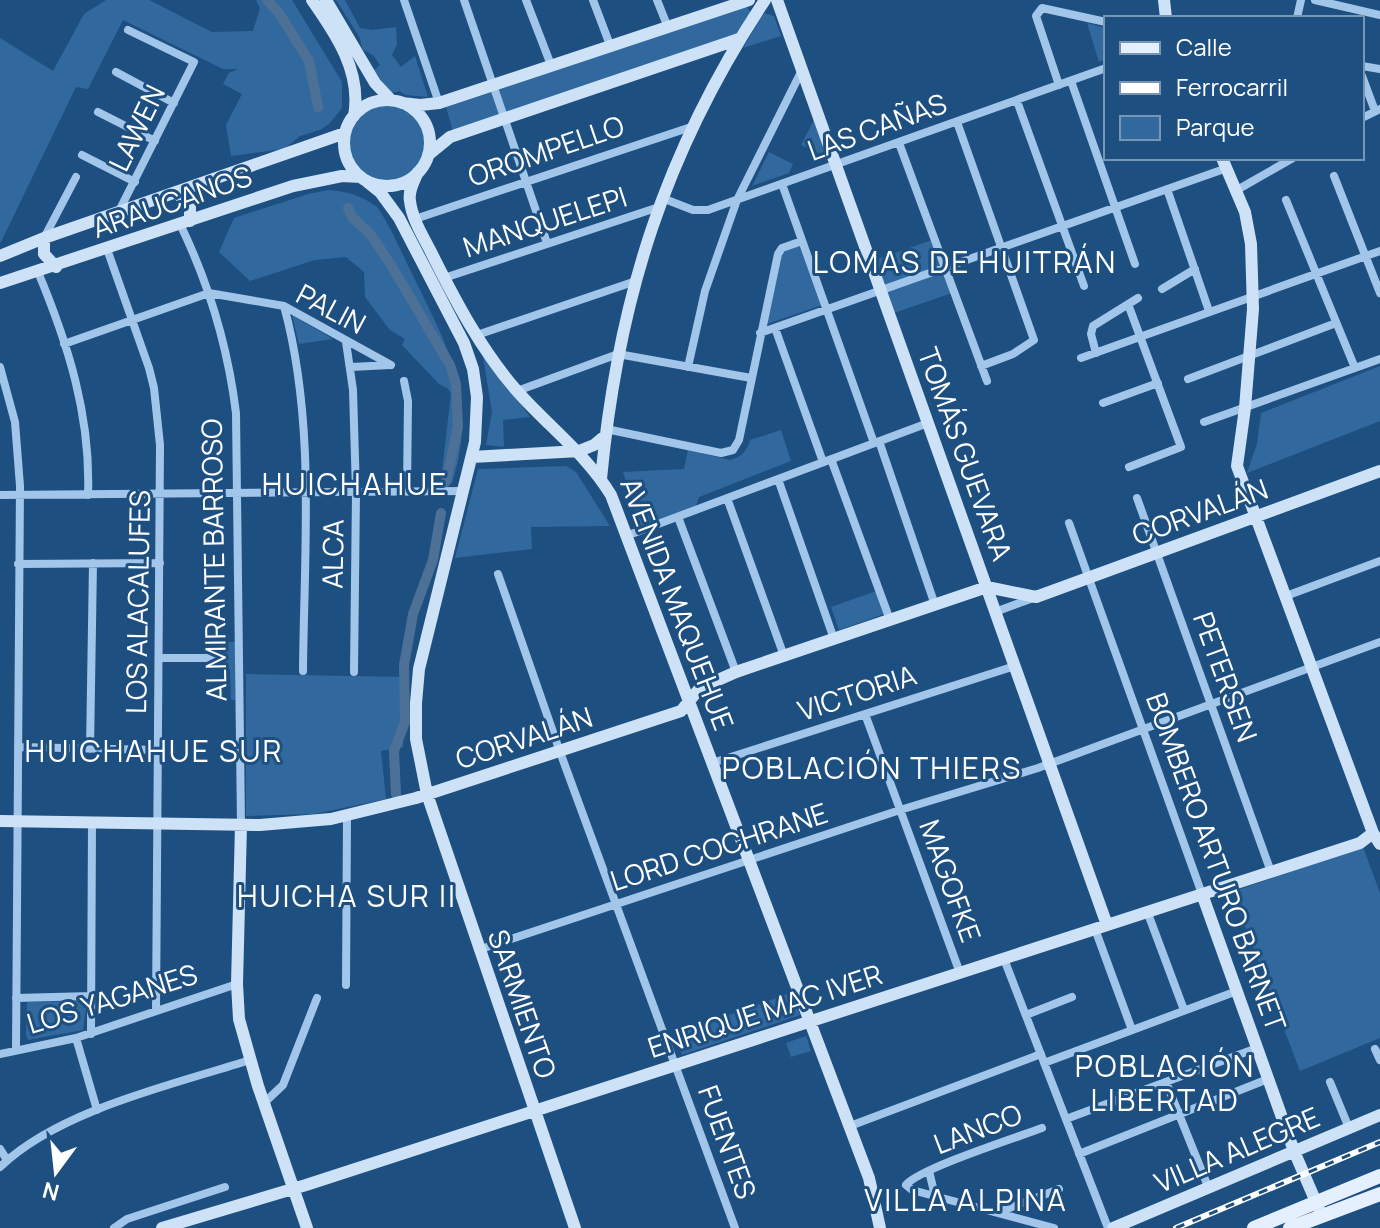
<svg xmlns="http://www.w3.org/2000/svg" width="1380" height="1228" viewBox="0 0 1380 1228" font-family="Manrope,sans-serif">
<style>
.green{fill:#31699f}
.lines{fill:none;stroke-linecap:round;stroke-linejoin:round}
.canal{stroke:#4d7196;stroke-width:10}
.street{stroke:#a2c6e9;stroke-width:8}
.secondary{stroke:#cde2f7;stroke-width:12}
.primary{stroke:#e5f0fe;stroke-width:14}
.rail-casing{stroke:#fff;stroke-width:6}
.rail{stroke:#1e4f81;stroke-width:3;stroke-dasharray:9;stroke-linecap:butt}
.labels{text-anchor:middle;stroke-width:6;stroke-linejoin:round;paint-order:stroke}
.street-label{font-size:28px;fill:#fff;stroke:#1e4f81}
.neighbourhood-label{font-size:30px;letter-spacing:2px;fill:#fff;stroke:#1e4f81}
</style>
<rect width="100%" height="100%" fill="#1e4f81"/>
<!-- green -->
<path class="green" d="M106,0H149L212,32L253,31L260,8L256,0H292L342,82V108L329,124L320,130L300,136L284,149L231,156L226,125L242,94L223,84L229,73L238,69H223L123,20L88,89L76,87L0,244V38L53,71L84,14Z
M336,0H345L360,28L372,30L396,27L397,44L392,55L401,67L415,56L428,97L406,95L399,91L392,93L372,72L380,65L374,56L362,49L360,38Z
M746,6L753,15L741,34L453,131L446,107Z
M764,13L774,16L781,36L743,48Z
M1087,23L1106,28V59L1099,62Z
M348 143a39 39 0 1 1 78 0a39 39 0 1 1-78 0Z
M814,120L827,157L801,145Z
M769,152L793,164L789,173L752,186Z
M329,190C348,192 361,195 377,207C392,228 402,254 414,278C450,351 478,400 452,483L441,480L451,393L447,388L439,384L402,345L405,339L390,330L365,297L364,272L346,257L315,260L250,281L219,252L234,218L308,194Z
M932,240L941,265L885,286L875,260Z
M800,245L822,305L767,324L782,252Z
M943,270L952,293L894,313L886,291Z
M292,315L333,339L299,344Z
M482,350L530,417L503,420L504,447L486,445L492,412Z
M1380,366V421L1247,473L1257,444L1261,413Z
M781,430L791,461L699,497L695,508L641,526L623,472L684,469L688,450L730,460C742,457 747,451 750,440Z
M566,466L576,472L610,526L531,527L532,549L455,558L478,469Z
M876,591L884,614L839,630L831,607Z
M214,642H236L235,700H231L230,669H214Z
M246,674L405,677L403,747L381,751L386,799L314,814L246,816Z
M1363,847L1380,893V1038L1300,1071L1232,892Z
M793,992L800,1015L682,1055L674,1035Z
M87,1001L83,1030L28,1040L26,1035L27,1002Z
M806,1036L811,1051L791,1057L786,1043Z"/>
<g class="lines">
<!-- canal -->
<path class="canal" d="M267,0L279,13L309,61L318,107
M348,208L352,217L371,235L391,265L450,365L456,384L458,427L446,482
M396,794L394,751L405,722L404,665L413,614L433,560L441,513"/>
<!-- street -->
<path class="street" d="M404,0L439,103
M464,0L547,243
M526,0L551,65
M593,0L610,45
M657,0L667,25
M1315,0L1380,15
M1297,18L1301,0
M1362,66L1380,69
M116,72L174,103
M1362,76L1375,111
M1071,81L1135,264
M1059,85L1036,16L1042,8L1106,22
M1017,101L1084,286
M98,112L155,141
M1362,118L1380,109
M957,122L1034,340L1013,354L981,366
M899,143L987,381
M82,155L135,182
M1334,176L1380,293
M782,184L874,443
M1167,189L1209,311
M1237,190L1293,158
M662,198L693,210H708L1106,68
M1286,200L1355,368
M119,211L194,62L128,30
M415,219L691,127
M180,224C209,284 228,348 236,413L241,825
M44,238L76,177
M107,249L149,368L154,388L160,445L156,1011
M38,272C68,344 91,416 88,495
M444,278L659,207
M1162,289L1195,269
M1128,304L1181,447L1129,467
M284,306C316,423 304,551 303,671
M775,328L823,462
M760,333L1227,168
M477,335L633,282
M346,342L353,390L356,492L354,672
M64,344L209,293L284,306L391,365
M1096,353L1091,334L1093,326L1138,298
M1081,358L1380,251
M0,367L15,422L20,486L16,1050
M351,367L390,365
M688,367L705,291L737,200L802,70
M1188,379L1336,323
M404,381L408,401L407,492
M517,391L618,354L751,378
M1103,403L1158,383
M1204,422L1380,359
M606,429L721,453L733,450L739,440L778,254L782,248L802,241
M879,441L935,605
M831,459L890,620
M778,479L834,639
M0,495L463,491
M727,498L784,656
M1137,498L1271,872
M678,517L736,672
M1069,523L1202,894
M626,536L928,423
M18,564L160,563
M498,574L560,752L735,1228
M1286,596L1380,561
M995,612L1036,597
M160,658H213
M865,714L960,973
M18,747L158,750
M90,749L93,563
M712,763L1015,666
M1147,911L1184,1010
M1095,929L1132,1030
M478,950L900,810L1038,768L1380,642
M1004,959L1108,1228
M346,985L347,816
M16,998L91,996
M1026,1015L1072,997
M91,1034L92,822
M76,1038L97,1110
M1375,1049L1380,1060
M0,1054L76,1038L237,984
M1044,1063L1237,991
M1166,1082L1209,1189
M1330,1082L1349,1128
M264,1103L283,1085L317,998
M1066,1119L1257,1048
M850,1126L1041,1054
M1042,1128C1018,1137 918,1169 906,1185L912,1190L1054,1228
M0,1149L7,1160
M1079,1154L1268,1079
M0,1167C59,1110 172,1085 250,1060
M929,1171L935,1196
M999,1212L1059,1189
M114,1228L127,1219L225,1187"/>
<!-- secondary -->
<path class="secondary" d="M312,0C336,34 362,72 354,116
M326,0L375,83L391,100
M777,0L1107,925
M1164,0L1166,18
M344 143a43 43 0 1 1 86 0a43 43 0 1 1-86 0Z
M402,103L420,105L439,103L749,0
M428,155L450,137L739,39
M1222,158L1245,212L1251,244L1253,309L1245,408L1237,466L1373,833L1380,844
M418,172C414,181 408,191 410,201C412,219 423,236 431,252C455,300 481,350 517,391C549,427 586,454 611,495L869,1178L880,1228
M365,180L380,192L399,218L464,343L473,369L477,397L475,442L419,669L416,703V739L427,794L575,1228
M176,192L190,205V221
M44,238V254L56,267
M0,256L44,238L345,133
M0,283L293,186L342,176L361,177
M472,457L579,451L594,445L606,435
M601,479C618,299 665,151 765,0
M0,821L260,825L331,819L416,798L681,711L700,688L736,672L987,587L1036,597L1380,471
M241,825L237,984L239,1019L258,1086L307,1228
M1202,894L1294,1151L1322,1216
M162,1228L306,1185L1360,843L1373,833
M1113,1228L1380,1115"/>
<!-- primary -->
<path class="primary" d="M1254,1228L1380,1176
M1290,1228L1380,1194"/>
<defs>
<path id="rail" d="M1176,1228L1380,1142"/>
</defs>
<!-- rail casing -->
<use href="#rail" class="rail-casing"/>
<!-- rail -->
<use href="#rail" class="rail"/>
</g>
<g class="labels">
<!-- street labels -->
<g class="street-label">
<text transform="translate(877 127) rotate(-20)" y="10">LAS CAÑAS</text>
<text transform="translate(137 128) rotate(-64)" y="10">LAWEN</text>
<text transform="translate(546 151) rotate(-19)" y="10">OROMPELLO</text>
<text transform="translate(172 202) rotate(-19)" y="10">ARAUCANOS</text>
<text transform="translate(545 222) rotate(-18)" y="10">MANQUELEPI</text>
<text transform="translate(331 309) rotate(28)" y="10">PALIN</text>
<text transform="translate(965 454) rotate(70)" y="10">TOMÁS GUEVARA</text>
<text transform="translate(1200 512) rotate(-20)" y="10">CORVALÁN</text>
<text transform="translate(333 554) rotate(-89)" y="10">ALCA</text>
<text transform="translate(214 560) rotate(-91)" y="10">ALMIRANTE BARROSO</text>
<text transform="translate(138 602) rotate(-89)" y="10">LOS ALACALUFES</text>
<text transform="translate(677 604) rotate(69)" y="10">AVENIDA MAQUEHUE</text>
<text transform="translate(1225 677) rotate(70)" y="10">PETERSEN</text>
<text transform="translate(857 693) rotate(-18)" y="10">VICTORIA</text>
<text transform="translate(524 738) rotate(-18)" y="10">CORVALÁN</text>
<text transform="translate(719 847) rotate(-18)" y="10">LORD COCHRANE</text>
<text transform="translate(1216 862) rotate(70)" y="10">BOMBERO ARTURO BARNET</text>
<text transform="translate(950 881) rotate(70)" y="10">MAGOFKE</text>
<text transform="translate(112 999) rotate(-17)" y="10">LOS YAGANES</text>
<text transform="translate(522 1004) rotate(71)" y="10">SARMIENTO</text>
<text transform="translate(765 1011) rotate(-18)" y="10">ENRIQUE MAC IVER</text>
<text transform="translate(978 1129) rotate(-21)" y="10">LANCO</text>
<text transform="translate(727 1142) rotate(70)" y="10">FUENTES</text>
<text transform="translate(1237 1150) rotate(-23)" y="10">VILLA ALEGRE</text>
</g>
<!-- neighbourhood labels -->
<g class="neighbourhood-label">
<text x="965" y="273">LOMAS DE HUITRÁN</text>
<text x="355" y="495">HUICHAHUE</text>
<text x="154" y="762">HUICHAHUE SUR</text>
<text x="872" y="779">POBLACIÓN THIERS</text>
<text x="347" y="907">HUICHA SUR II</text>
<text x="1165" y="1077">POBLACIÓN<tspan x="1165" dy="34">LIBERTAD</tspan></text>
<text x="966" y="1211">VILLA ALPINA</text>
</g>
</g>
<!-- legend -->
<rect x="1104" y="16" width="260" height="144" fill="#1e4f81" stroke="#7895b3" stroke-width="2"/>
<rect x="1120" y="42" width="40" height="12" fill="#e5f0fe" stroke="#7895b3" stroke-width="2"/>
<text x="1176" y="56" font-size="24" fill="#ffffff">Calle</text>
<rect x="1120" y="82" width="40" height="12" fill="#ffffff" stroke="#7895b3" stroke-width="2"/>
<text x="1176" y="96" font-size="24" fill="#ffffff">Ferrocarril</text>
<rect x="1120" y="116" width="40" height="24" fill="#31699f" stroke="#7895b3" stroke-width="2"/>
<text x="1176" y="136" font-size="24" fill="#ffffff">Parque</text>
<!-- north arrow -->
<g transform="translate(56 1172) rotate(195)" stroke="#1e4f81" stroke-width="6" paint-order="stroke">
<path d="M0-6L14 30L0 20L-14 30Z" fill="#ffffff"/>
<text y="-12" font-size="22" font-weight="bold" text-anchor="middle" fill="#ffffff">N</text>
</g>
</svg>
